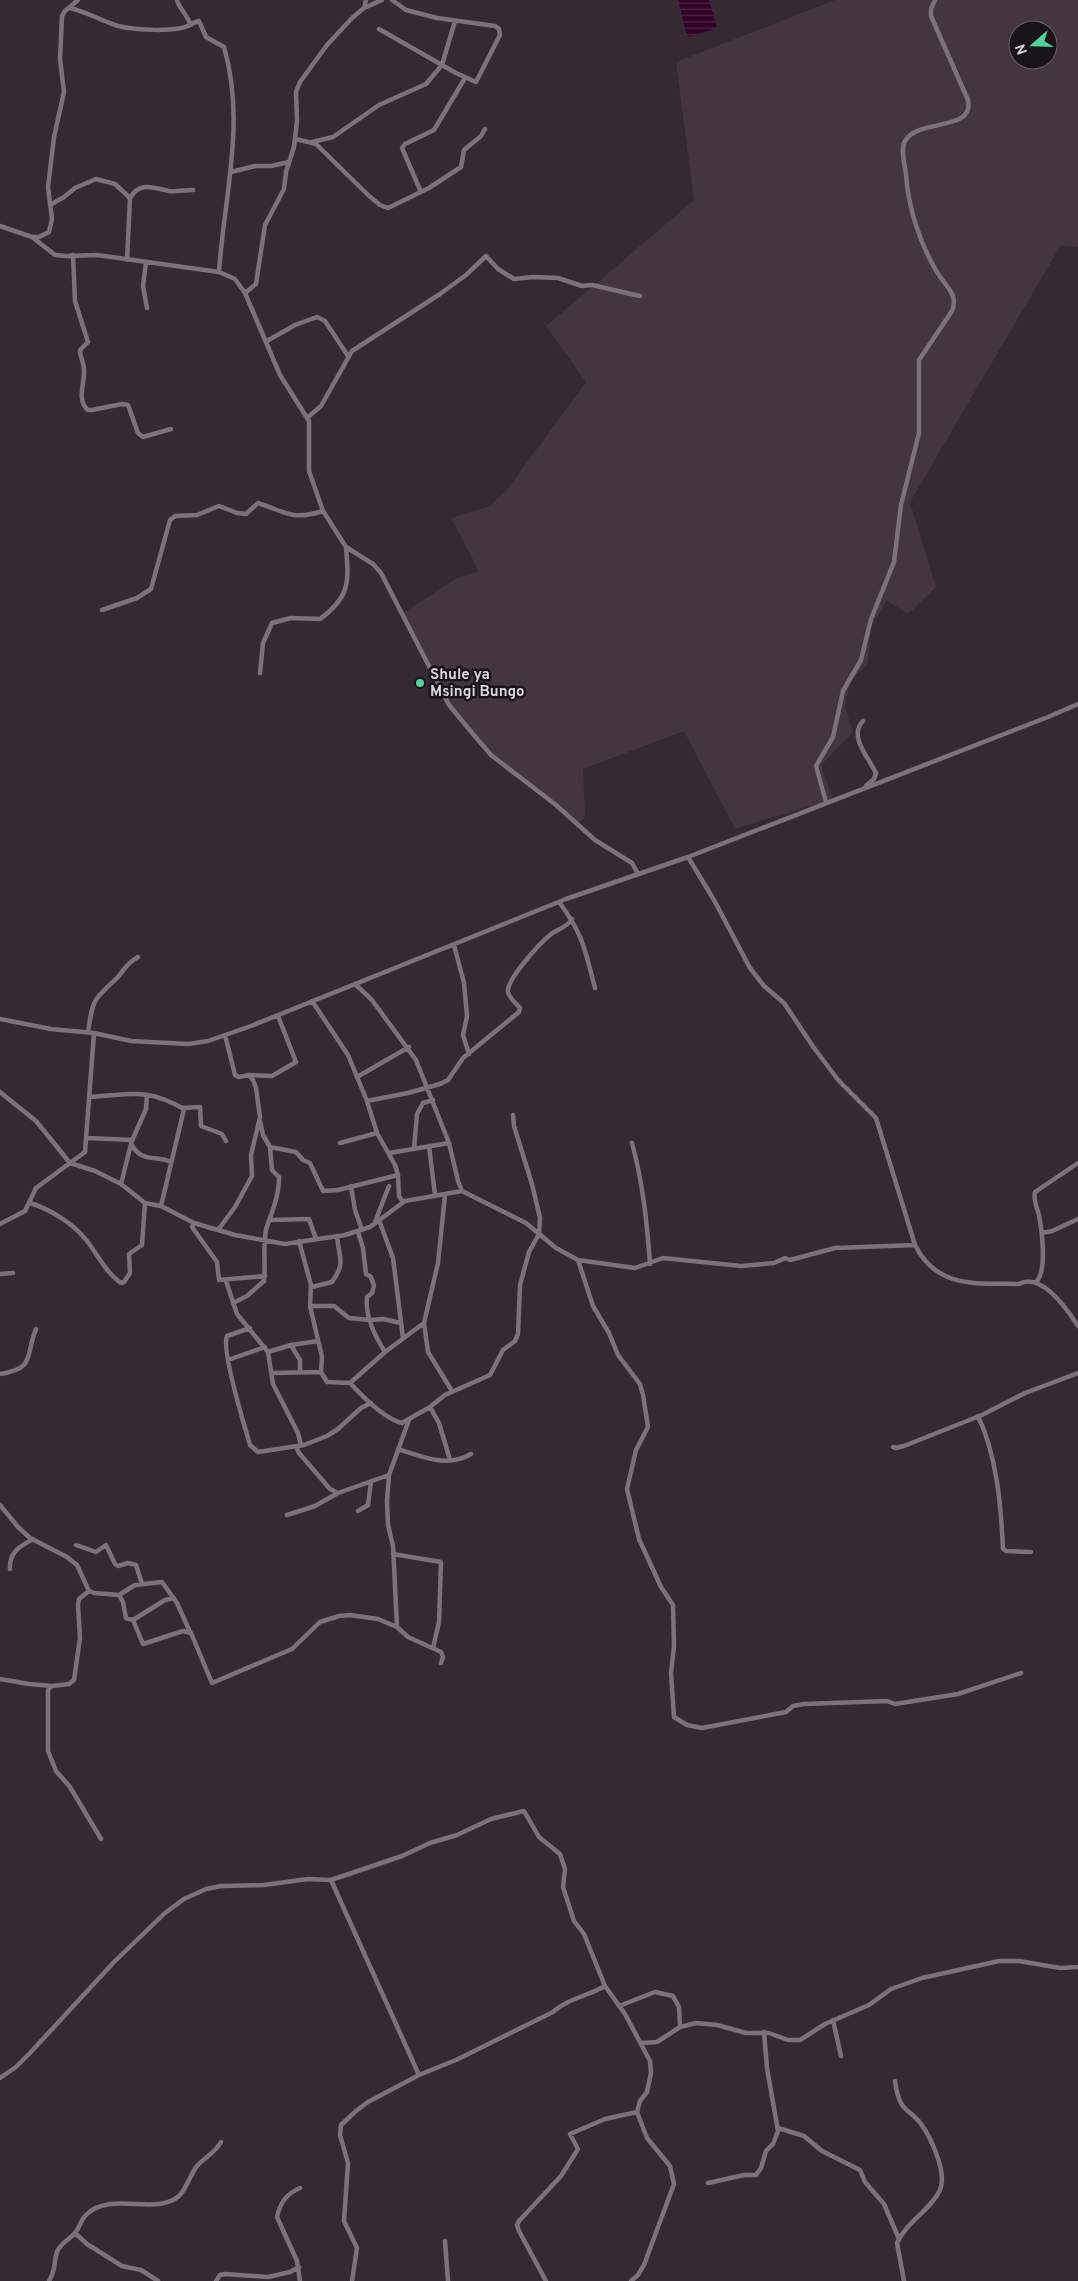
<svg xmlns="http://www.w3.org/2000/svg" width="1078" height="2281" viewBox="0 0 1078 2281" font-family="Overpass,sans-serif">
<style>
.built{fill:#44353e;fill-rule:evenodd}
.water{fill:url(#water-rules)}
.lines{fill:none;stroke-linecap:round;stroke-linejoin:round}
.minor{stroke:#7e727a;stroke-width:4.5}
.poi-dot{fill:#4fd399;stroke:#191417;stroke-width:2}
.labels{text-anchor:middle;stroke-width:5;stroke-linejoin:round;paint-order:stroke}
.poi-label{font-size:15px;font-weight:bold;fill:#dbd4d8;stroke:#191417;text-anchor:start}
</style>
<defs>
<pattern id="water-rules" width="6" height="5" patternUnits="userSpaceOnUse" patternTransform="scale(1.25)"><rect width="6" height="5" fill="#320126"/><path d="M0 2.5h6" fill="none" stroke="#4f2545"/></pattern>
</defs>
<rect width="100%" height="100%" fill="#352a31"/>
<!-- built -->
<path class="built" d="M835,0H1078V247L1061,245L910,502L936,587L908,614L886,600L871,628L868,663L850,682L845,707L853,732L821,765L833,799L735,829L684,731L583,769L585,817L577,824L538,792L508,772L456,717L403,613L455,579L479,571L451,518L490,506L506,491L586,382L546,326L694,200L676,62ZM1018,30H1048V60H1018Z"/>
<!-- water -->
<path class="water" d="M678,0H709L717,28L695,35L687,36Z"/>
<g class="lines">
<!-- minor -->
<path class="minor" d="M177,0C179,9 187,14 190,24L199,21L206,37L224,47C246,122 224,197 219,272
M70,8C87,12 102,21 118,26C135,30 177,33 192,24
M364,8L366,0
M379,29L456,73L476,82L500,35L499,29L495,26L437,18L406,10L392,0
M296,139L316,144L368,195L380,205L388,208L429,188L461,167L464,150L481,136L485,129
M312,142L333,137L379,105L426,84L442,65L455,21
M231,172L255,166H271L289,162
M421,192L402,148L405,144L434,130L465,78
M50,205L64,197L75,188L96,179L115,184L130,198
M0,226L32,237L55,255L66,256L97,255L219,272L235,279L245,293L280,375L309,421V471L323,511L346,547L373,564L381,573L449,705L473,734L491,755L556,805L595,840L632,863L638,874
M32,237H39L49,232L52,219L48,187L54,137L64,92L60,59L62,16L65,11L78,0
M73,255L75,301L88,342L80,350C80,357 84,363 84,370C85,383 76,400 88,410H92L122,404L128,405L138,433L143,437L171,429
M127,260L130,198C140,181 153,188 169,191C176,192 186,190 193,190
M146,262L143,286L147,308
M245,293L256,284L265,225L284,189L286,172L294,147L297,121L296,92L300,82L327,45L352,18L364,8L382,0
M267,341L295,325L317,317L325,321L348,356
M307,418L321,406L352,351L440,294L466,275L486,256L498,269L514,279L533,277L558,278L582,286L592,285L640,296
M102,610L137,598L151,589L170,520L175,516L197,515L219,506L237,513L246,514L258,503C286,512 292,521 323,511
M260,673L263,643L272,623L291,618L320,619C350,597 349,582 346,548
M863,721C848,736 869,758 876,773L874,779L866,786
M826,802L816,766L833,737L843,691L861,660L871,619L894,562L901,505L919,433V360L952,311C959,294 945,286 937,272C920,244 908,207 906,174C905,165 900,149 905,141C918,118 975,132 968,100L931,16V9L935,0
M688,857L714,900L750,968L764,986L784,1003L814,1048L839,1081L876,1118L915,1245C937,1289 976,1283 1019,1284C1041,1272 1067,1309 1078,1326
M559,902C584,935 585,951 595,988
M454,945L464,983L467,1016L463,1035L469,1054
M355,984L372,1000L416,1060L449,1143L458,1181L462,1191L526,1223L556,1248L578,1260L593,1306L609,1333L618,1355L640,1384L643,1395L648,1427L636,1450L627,1489L639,1539L661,1587L673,1605L674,1646L671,1673L674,1717L687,1725L702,1728L786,1712L793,1706L804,1704L887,1701L895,1704L958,1694L1021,1673
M312,1001L348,1055L367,1101L377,1133L395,1165L398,1175L399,1196L403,1202
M0,1019L51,1029L94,1033L131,1041L189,1044L208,1041L251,1026L566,899L688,857L1048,717L1078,704
M88,1032C93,1000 92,1001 116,979C125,970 124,965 138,957
M249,1075L272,1076L296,1062L278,1016
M357,1077L409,1047
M0,1092L36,1121L70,1163L95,1171L121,1184L145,1203L161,1206L194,1223L235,1235L285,1244L345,1235L370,1227L405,1201L462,1191
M147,1095L146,1109L131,1143C140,1163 156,1155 171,1162
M89,1097C130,1095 146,1087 184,1109L161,1206
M367,1101L408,1093L440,1084L448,1080L463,1058L519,1012L520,1008C516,1003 509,998 508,992C506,980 540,943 550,935C557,929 567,928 572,919
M182,1108L200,1107L201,1126L222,1134L226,1141
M87,1138L132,1140
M340,1143L377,1133
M632,1143C643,1183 647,1223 650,1264
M429,1146L435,1195
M270,1147L296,1152L303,1160L310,1163L323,1191L338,1190L398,1175
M414,1149L417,1114L423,1103L433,1100
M389,1153L449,1143
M121,1184L131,1144
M351,1186L355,1210L362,1230
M30,1203C50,1209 74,1224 87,1241C98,1255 106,1273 121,1283L124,1282L130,1273L129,1254L142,1245L145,1203
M271,1220L309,1219L316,1239
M379,1220L393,1258L403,1338
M375,1222L389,1186
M194,1223L192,1227L217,1262L219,1280L265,1276
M0,1224L25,1211L36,1188L85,1152L94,1033
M218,1230L235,1207L252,1176L251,1155L260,1117L256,1088L253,1080L249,1075L239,1077L235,1075L225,1035
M358,1232L363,1248L366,1274L371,1277L374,1286L372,1293L367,1297C365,1317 375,1336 385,1352
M1042,1233L1052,1231L1078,1219
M299,1241L311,1285L310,1306L322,1357L321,1372L327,1382L350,1383C362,1396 385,1419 402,1423L430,1407L445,1395L490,1375L503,1350L515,1341L518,1334L520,1285L529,1252L539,1234L540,1218L532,1184L514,1126L513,1115
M578,1260L635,1268L663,1258L741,1266L774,1263L785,1258L790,1260L835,1248L915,1245
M0,1274L13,1273
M226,1281L237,1314L268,1352L273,1384L298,1433L301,1445
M1037,1281C1047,1269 1042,1230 1039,1215C1037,1208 1033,1199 1035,1192L1078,1163
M312,1287L332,1282C346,1262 339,1259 337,1236
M233,1303L247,1296L264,1281C266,1265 262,1241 267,1226C273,1210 279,1195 279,1177L272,1170L270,1147L263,1135L260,1121
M310,1306H334L349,1318L370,1320L383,1319L401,1323
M424,1323L428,1352L452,1391
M250,1328L227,1336C221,1348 243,1421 248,1438L250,1445L258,1452L304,1445L327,1436L338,1429L361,1408L371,1403
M291,1345L300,1360V1372
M268,1352L291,1345L318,1341
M228,1360L265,1347
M272,1373L321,1372
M0,1374C36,1369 25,1355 36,1329
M350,1383L385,1352L424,1323L438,1263L445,1195
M430,1407L439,1423L450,1460
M978,1416C997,1456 1001,1506 1003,1549L1006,1551L1031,1552
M296,1446L299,1453L330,1489L338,1493L389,1475
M893,1447L896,1448L904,1446L982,1415L1025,1393L1078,1373
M398,1449C422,1457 448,1468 471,1454
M0,1505L18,1527L30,1538L67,1557L77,1565L89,1591L94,1593L119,1595L123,1602L126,1618L133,1620L143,1644L183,1631L191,1633L212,1683L292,1649L320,1622L339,1616L350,1615L378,1619L397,1627L408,1637L441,1652L443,1657L441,1663
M358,1511L368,1505L371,1482
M287,1515L315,1506L338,1493
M76,1545L96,1552L106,1545L115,1564L118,1566L128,1563L136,1565L142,1584
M393,1554L441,1562L439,1622L433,1648
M10,1569C9,1552 19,1547 33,1539
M89,1591L79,1599L78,1605L80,1638L74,1680L69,1684L52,1686L48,1690V1751L56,1771L70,1787L101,1839
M119,1595L135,1585L162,1582L177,1603L190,1632
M133,1620L165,1600L174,1598
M397,1627L393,1546L388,1525L387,1501L389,1475L409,1420
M0,1679L29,1684L52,1686
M331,1880L419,2075
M619,2006L655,1992L673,1996L679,2007L680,2027
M833,2020L841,2056
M641,2043L657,2042L680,2027L696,2023L717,2025L746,2033H769L788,2040H800L825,2024L869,2005L891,1989L922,1978L999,1961H1019L1060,1968L1078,1967
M0,2078L16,2067L30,2053L114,1962L165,1913L184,1899L206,1889L221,1886L264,1885L308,1879L331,1880L402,1856L430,1843L457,1835L491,1819L524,1811L539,1837L560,1854L565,1869L563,1887L574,1921L584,1934L605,1986L625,2014L650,2061L651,2073L647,2092L640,2101L637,2112L647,2138L670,2166L674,2184L644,2265L638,2275L631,2281
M895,2081C896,2088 897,2096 901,2103C904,2109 909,2112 914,2116C928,2129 948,2171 940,2190C931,2210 907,2221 897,2243L904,2281
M778,2128L804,2136L822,2151L860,2170L865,2182L884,2204L899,2239
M708,2183L744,2175H756L761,2168L766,2151L773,2144L778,2131L767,2068L764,2032
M300,2188C286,2194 280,2203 277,2217L297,2261L300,2281
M75,2233L87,2244L122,2266L141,2270L158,2281
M445,2241L448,2281
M49,2281C57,2267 53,2264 57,2252C60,2243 69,2240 75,2233C80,2227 81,2219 87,2214C111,2191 156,2216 179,2196C187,2188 190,2175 197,2166C205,2157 215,2153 221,2142
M216,2281L220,2275L225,2274L268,2277L290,2272L299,2267
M352,2281L357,2248L344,2221L348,2163L340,2135L341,2125L356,2111L368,2102L419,2075L456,2060L553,2012C567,1999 588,1996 605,1986
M546,2281L519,2231L517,2225L519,2221L561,2176L578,2149L570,2134L605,2119L637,2112"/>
</g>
<!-- markers -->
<circle class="poi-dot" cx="420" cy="683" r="5"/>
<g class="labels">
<!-- poi labels -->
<g class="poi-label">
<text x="430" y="679">Shule ya<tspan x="430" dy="17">Msingi Bungo</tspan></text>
</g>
</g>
<!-- north arrow -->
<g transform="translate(1033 45) rotate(250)"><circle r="24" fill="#191417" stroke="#676164"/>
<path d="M0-4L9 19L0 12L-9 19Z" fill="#4fd399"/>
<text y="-8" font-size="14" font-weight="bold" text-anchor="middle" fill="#dbd4d8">N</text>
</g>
</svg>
